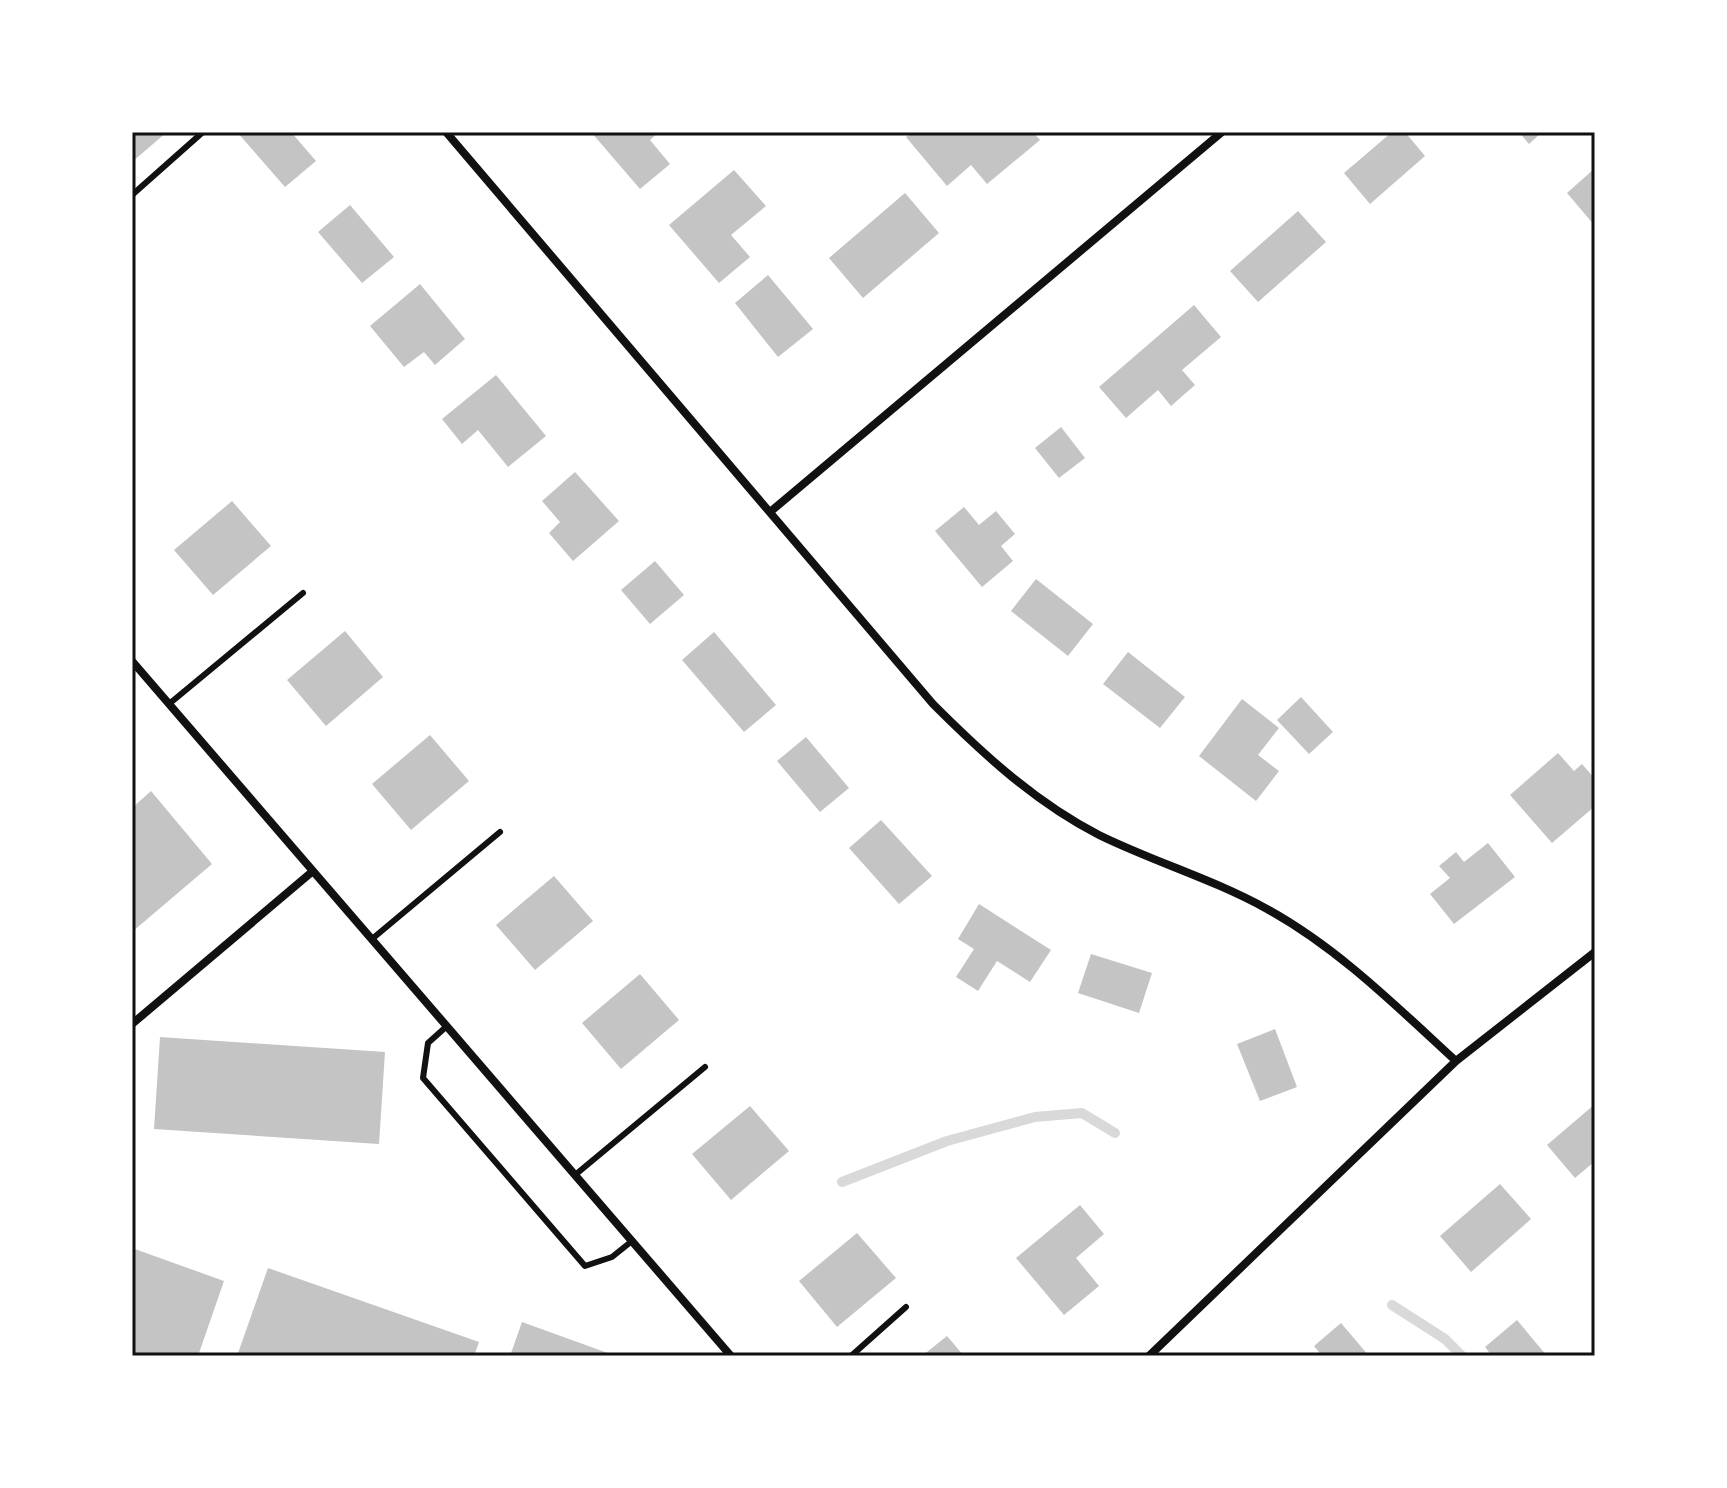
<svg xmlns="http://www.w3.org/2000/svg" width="1727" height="1488" viewBox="0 0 1727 1488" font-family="'Public Sans',sans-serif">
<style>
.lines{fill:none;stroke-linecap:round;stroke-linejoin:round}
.stream{stroke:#d9d9d9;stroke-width:10}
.building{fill:#c4c4c4}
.service{stroke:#111;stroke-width:6}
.minor{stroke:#111;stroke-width:8}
.neatline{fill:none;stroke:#111;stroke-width:3}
</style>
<rect width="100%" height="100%" fill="#fff"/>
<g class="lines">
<!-- stream -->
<path class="stream" d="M842,1182L947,1141L1035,1117L1082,1113L1115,1133
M1392,1305L1445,1339L1462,1356"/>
</g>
<!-- building -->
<path class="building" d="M132,132H167L132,162Z
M237,132H291L316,161L285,187Z
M591,132H659L650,140L670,164L640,189Z
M912,132H1033L1040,140L987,184L971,165L947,186L906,137Z
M1392,132H1405L1425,156L1370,204L1344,173Z
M1519,132H1542L1529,144Z
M1595,168V226L1567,193Z
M734,170L766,206L731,235L750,257L719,283L669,225Z
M905,193L939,233L863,298L829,258Z
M350,205L394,257L362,283L318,232Z
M1298,211L1326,242L1258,302L1230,271Z
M768,275L813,329L778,357L735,303Z
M420,284L465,339L435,365L424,352L404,367L370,326Z
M1194,305L1221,337L1182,370L1195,385L1171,406L1158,390L1126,418L1099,387Z
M496,375L546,436L508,467L478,430L462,444L442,419Z
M1061,427L1085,458L1059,478L1035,448Z
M575,472L619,521L573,561L549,533L560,522L542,501Z
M232,501L271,546L213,595L174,550Z
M964,507L979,525L996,511L1015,534L1001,546L1013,561L982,587L935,531Z
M655,561L684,595L650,624L621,590Z
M1036,579L1093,624L1068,656L1011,611Z
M345,631L383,677L326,726L287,680Z
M714,632L776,705L744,732L682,660Z
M1128,652L1185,697L1160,728L1103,684Z
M1301,697L1333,732L1309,754L1277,720Z
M1242,699L1279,728L1258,755L1279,771L1256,801L1199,756Z
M430,735L469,781L411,830L372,784Z
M806,737L849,788L820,812L777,761Z
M1558,753L1574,771L1582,764L1595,779V806L1552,843L1510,795Z
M151,791L212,864L132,932V808Z
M881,820L932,876L899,904L849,848Z
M1488,843L1515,877L1454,924L1430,894L1450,878L1439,866L1456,852L1464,862Z
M554,876L593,921L535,970L496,925Z
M979,904L1051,950L1030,982L997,961L978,991L956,977L974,949L958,939Z
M1091,954L1152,973L1139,1013L1078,993Z
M640,974L679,1020L621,1069L582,1023Z
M1275,1029L1297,1087L1260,1101L1237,1044Z
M160,1037L385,1052L379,1144L154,1129Z
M1595,1104V1161L1575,1178L1547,1145Z
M750,1106L789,1151L731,1200L692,1154Z
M1500,1184L1531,1219L1471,1272L1440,1236Z
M1080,1205L1104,1234L1076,1258L1099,1286L1064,1315L1016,1258Z
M857,1233L896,1278L837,1327L799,1281Z
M132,1248L224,1281L198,1356H141L132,1353Z
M268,1268L479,1342L474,1356H237Z
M1517,1320L1547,1356H1492L1485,1347Z
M522,1322L616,1356H510Z
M1341,1323L1369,1356H1322L1314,1346Z
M947,1336L964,1356H922Z"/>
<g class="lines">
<!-- service -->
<path class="service" d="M132,195L203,132
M169,704L303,593
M372,939L500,832
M447,1026L428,1043L423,1078L585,1266L612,1257L632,1241
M575,1175L705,1067
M851,1356L906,1307"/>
<!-- minor -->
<path class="minor" d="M446,132L933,704C983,754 1035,802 1099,835C1154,862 1213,879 1267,909C1338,948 1396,1006 1456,1061
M770,512L1222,132
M132,661L731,1356
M132,1024L313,871
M1149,1356L1456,1061L1595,952"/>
</g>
<!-- border -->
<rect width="1727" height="1488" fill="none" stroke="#ffffff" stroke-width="268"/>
<rect x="134" y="134" width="1459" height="1220" class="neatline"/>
</svg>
